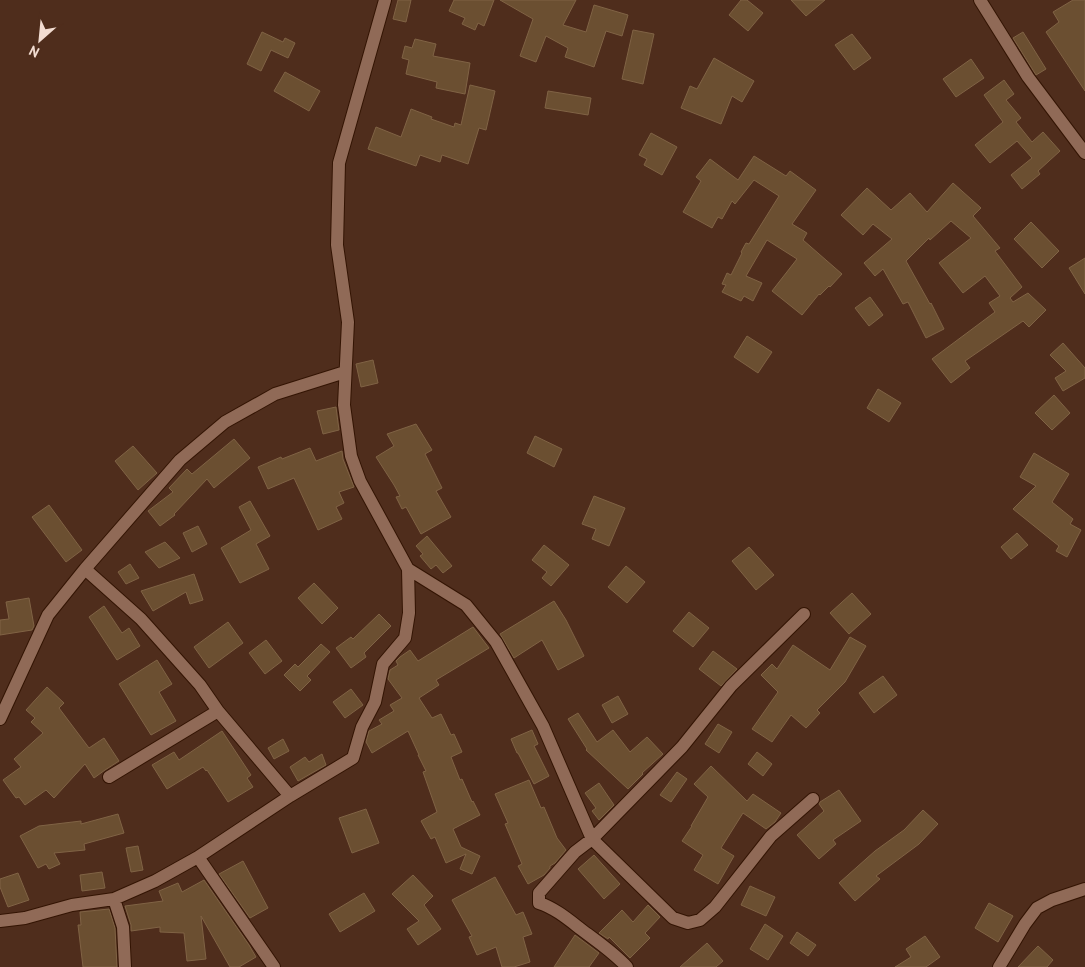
<svg xmlns="http://www.w3.org/2000/svg" width="1085" height="967" viewBox="0 0 1085 967" font-family="'PT Sans',sans-serif">
<style>
.building{fill:#6b4f31;stroke:#806345}
.lines{fill:none;stroke-linecap:round;stroke-linejoin:round}
.street-casing{stroke:#331403;stroke-width:14}
.street{stroke:#906a57;stroke-width:12}
</style>
<rect width="100%" height="100%" fill="#4f2d1c"/>
<!-- building -->
<path class="building" d="M398,0H411L406,22L393,19Z
M454,0H494L484,26L478,23L475,30L462,24L465,18L449,11Z
M500,0H576L563,25L586,32L594,5L628,15L622,36L606,31L594,67L565,57L568,48L546,36L536,62L520,56L533,19Z
M741,0H747L763,13L748,31L729,15Z
M791,0H825L806,16Z
M1073,0H1085V91L1046,32L1059,22L1053,12Z
M633,30L654,34L643,84L622,79Z
M262,32L283,42L285,38L295,43L288,58L271,50L261,71L247,64Z
M1023,32L1046,69L1036,75L1013,38Z
M852,34L871,58L854,70L835,45Z
M415,39L436,44L433,56L470,63L465,94L436,88L437,82L406,74L409,60L402,58L405,46L412,48Z
M714,58L754,81L742,102L732,96L721,124L681,108L690,86L697,89Z
M971,59L984,78L956,97L943,79Z
M285,72L320,91L309,111L274,91Z
M1004,80L1014,94L1006,100L1021,118L1016,122L1032,142L1043,132L1060,151L1038,171L1040,174L1022,189L1011,175L1032,158L1017,141L990,163L975,145L1003,122L984,95Z
M470,85L495,91L486,130L479,128L468,164L442,155L440,162L420,155L416,166L368,149L376,127L401,137L411,109L432,117L431,119L454,127L455,123L461,125Z
M548,91L591,98L588,115L545,108Z
M651,133L677,147L662,175L644,165L647,159L639,155Z
M754,156L786,176L790,171L816,190L792,224L807,233L803,240L842,274L830,287L829,286L820,295L819,294L802,315L772,291L797,259L767,240L746,276L762,283L753,301L744,296L741,301L722,292L726,285L722,284L727,273L731,275L742,253L741,252L746,243L749,244L779,196L754,180L735,204L732,201L722,219L718,217L712,228L683,212L701,181L696,177L710,159L738,180Z
M953,183L981,208L973,216L1000,248L995,251L1022,287L1010,298L1013,302L1028,293L1046,310L1029,327L1023,321L965,361L970,368L951,383L932,359L995,312L989,303L1000,296L985,276L963,293L939,263L971,238L951,221L930,240L929,238L906,261L930,304L931,303L944,329L926,338L908,302L903,304L883,269L875,276L864,263L892,239L873,224L863,235L841,215L867,188L891,210L910,193L927,212Z
M1031,222L1059,251L1042,268L1014,239Z
M1085,258V294L1069,268Z
M870,297L883,315L869,326L855,308Z
M747,336L772,352L758,373L734,357Z
M1063,343L1085,368V378L1063,391L1055,378L1066,371L1050,355Z
M373,360L378,383L361,387L356,364Z
M878,389L901,403L889,422L867,408Z
M1054,395L1070,413L1052,430L1035,413Z
M336,407L339,430L323,434L317,411Z
M416,424L432,450L425,454L442,488L436,491L451,517L421,534L406,507L402,509L396,497L400,496L394,485L376,457L394,446L387,434Z
M535,436L562,449L554,467L527,453Z
M234,439L250,458L214,488L207,479L174,514L175,515L160,526L148,511L173,492L169,488L187,469L192,474Z
M133,446L157,473L138,490L115,461Z
M310,448L316,461L342,451L343,459L354,487L339,492L344,503L336,507L342,519L318,530L294,478L268,489L258,467L281,457L282,459Z
M1034,453L1069,474L1052,502L1073,519L1070,524L1081,530L1067,557L1056,551L1059,546L1013,509L1036,486L1020,477Z
M594,496L625,508L609,546L592,539L596,529L582,524Z
M250,501L270,536L256,544L269,569L240,583L221,548L251,530L239,507Z
M49,505L82,550L66,562L32,517Z
M198,526L207,544L192,552L183,533Z
M1017,533L1028,545L1011,559L1001,547Z
M427,536L452,566L443,573L436,565L431,569L420,556L423,554L416,546Z
M165,542L180,558L159,568L145,552Z
M544,545L569,565L551,586L542,578L547,572L532,560Z
M749,547L774,575L756,590L732,561Z
M130,564L139,578L126,584L118,572Z
M626,566L645,582L627,603L608,587Z
M194,574L203,600L190,604L186,592L153,611L141,591Z
M314,583L338,608L322,624L298,598Z
M852,593L871,614L849,634L830,613Z
M29,598L34,626L32,630L0,635V620L9,619L6,602Z
M554,601L566,620L584,656L558,670L542,640L514,658L500,634Z
M104,606L122,633L129,628L140,646L117,660L89,617Z
M689,612L709,628L693,647L673,631Z
M379,614L391,626L364,653L366,657L351,668L336,648L351,637L353,639Z
M228,622L243,643L209,668L194,647Z
M473,627L489,648L436,680L439,685L419,698L432,718L441,714L451,735L454,734L462,752L451,757L460,780L462,779L472,802L473,801L480,815L453,829L461,847L480,856L472,874L460,869L466,854L446,863L435,837L431,839L421,821L437,812L423,772L426,771L418,755H419L408,731L372,753L366,742L369,731L382,724L379,720L394,711L390,705L402,698L388,679L390,670L398,665L396,661L400,657L410,650L418,661Z
M850,637L866,646L845,682L817,710L820,713L806,728L791,715L772,742L752,729L778,692L761,675L772,664L777,669L793,645L830,670Z
M266,640L282,661L265,674L249,653Z
M321,644L330,652L307,676L311,680L300,691L284,675L295,664L298,667Z
M713,651L737,669L721,686L699,669Z
M157,660L172,684L159,692L176,721L151,735L119,684Z
M883,676L897,695L874,713L859,693Z
M47,687L64,703L59,708L89,748L104,738L119,761L105,770L94,778L85,764L54,798L46,790L25,805L19,797L16,798L3,780L21,767L14,759L43,733L31,722L35,718L26,710Z
M351,689L363,705L345,718L333,702Z
M618,696L628,714L612,723L602,705Z
M578,713L597,742L613,730L630,752L647,737L663,754L642,773L643,774L628,789L586,750L587,749L568,719Z
M718,724L732,732L719,753L705,744Z
M532,730L538,744L534,746L549,776L534,784L518,753H517L511,739Z
M222,731L251,775L247,778L253,787L228,802L207,770L206,771L203,767L167,789L152,765L174,752L179,760Z
M283,739L289,751L274,759L268,748Z
M757,752L772,764L763,776L748,764Z
M322,754L326,765L298,781L290,767L305,757L309,762Z
M711,766L747,801L753,794L781,813L775,822L766,829L743,813L721,848L734,856L718,884L694,870L703,855L682,841L692,826H691L708,797L694,784Z
M677,772L687,779L671,802L660,795Z
M529,780L541,808L544,807L557,838L566,850L555,863L550,866V868L544,875L528,884L518,866L522,864L505,824L508,823L495,794Z
M599,783L614,805L599,820L592,811L596,808L585,793Z
M839,790L861,821L833,840L836,844L819,859L797,835L824,811L819,804L820,802Z
M366,809L379,843L352,853L339,818Z
M923,810L938,824L919,844L876,876L880,879L855,901L839,883L875,851L904,830Z
M118,814L124,833L84,844L85,850L54,853L60,864L49,869L46,864L38,868L20,836L39,826L81,821V824Z
M138,846L143,870L131,872L126,848Z
M594,855L620,884L604,899L578,869Z
M243,861L268,908L250,918L219,874Z
M102,872L105,888L82,891L80,875Z
M18,873L29,900L8,907L0,887V879Z
M413,875L433,896L424,905L441,929L418,945L407,929L419,921L392,894Z
M495,877L516,915L523,912L532,934L523,937L530,962L514,967H502L496,947L477,955L469,937L472,936L452,900Z
M204,880L249,945L256,957L239,967H230L201,916L206,959L187,961L184,933L160,932V927L131,931V925L125,906L163,901L159,891L178,883L182,892Z
M750,886L775,897L766,916L741,905Z
M364,893L375,911L340,932L329,914Z
M989,903L1013,916L998,942L975,928Z
M648,905L660,917L645,933L650,938L630,958L609,937L608,939L599,933L622,910L633,922Z
M109,909L115,928L117,967H83L78,925H81L80,912Z
M765,924L783,936L768,960L750,949Z
M797,932L816,945L808,956L790,943Z
M575,935L599,953L589,967H554Z
M925,936L940,957L926,967H895L911,957L906,949Z
M707,943L723,961L716,967H680Z
M1038,946L1053,960L1047,967H1018Z"/>
<g class="lines">
<defs>
<path id="street" d="M980,0L1028,77L1085,153
M85,569L141,619L200,685L218,711L290,796
M408,569L466,605L496,642L543,726L592,839L673,918L688,923L700,920L715,907L771,836L813,799
M0,719L48,615L85,569L180,460L225,422L275,394L345,372
M109,777L218,711
M198,857L263,951L274,967
M114,899L123,927L125,967
M0,921L25,918L72,905L114,899L155,881L198,857L290,796L353,758L362,727L375,702L383,664L405,638L409,613L408,569L360,481L351,456L344,405L348,322L337,245L339,163L385,0
M627,967C613,952 598,942 582,930C569,920 555,908 539,903V893L575,852L592,839L682,747L731,686L804,614
M999,967L1025,924L1037,908L1052,900L1085,889"/>
</defs>
<!-- street casing -->
<use href="#street" class="street-casing"/>
<!-- street -->
<use href="#street" class="street"/>
</g>
<!-- north arrow -->
<g transform="translate(40 40) rotate(207)" stroke="#4f2d1c" stroke-width="4" paint-order="stroke">
<path d="M0-4L9 19L0 12L-9 19Z" fill="#f2dcd1"/>
<text y="-8" font-size="14" font-weight="bold" text-anchor="middle" fill="#f2dcd1">N</text>
</g>
</svg>
